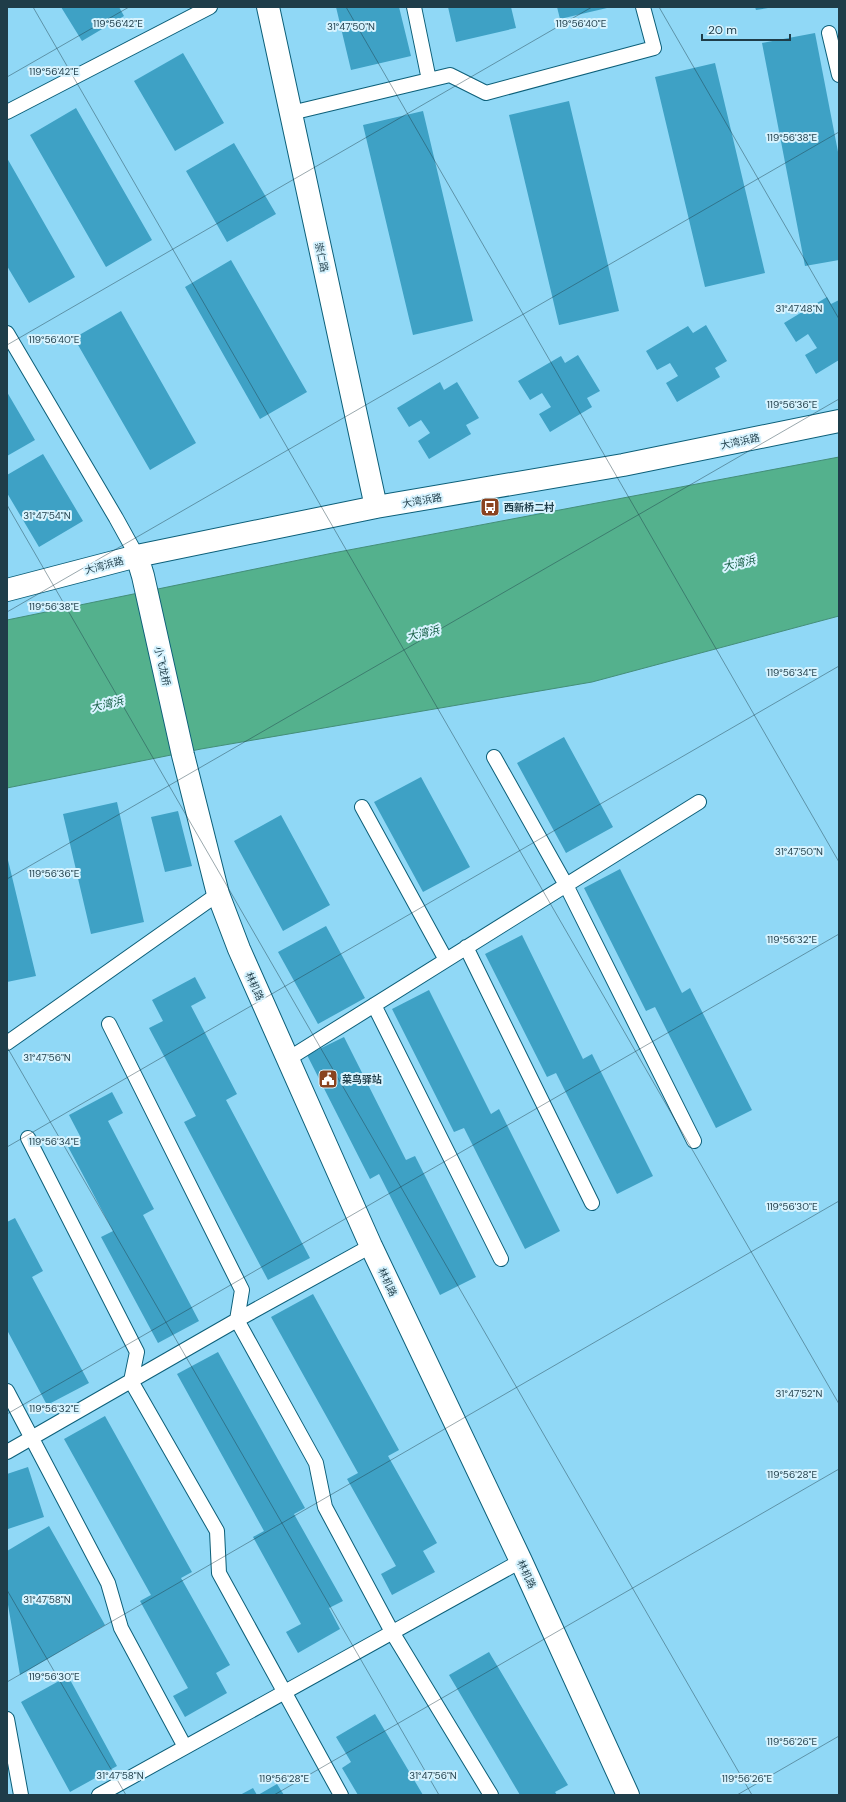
<svg xmlns="http://www.w3.org/2000/svg" width="846" height="1802" viewBox="0 0 846 1802" font-family="'DM Sans','Noto Sans SC',sans-serif">
<style>
.water{fill:#54b18d;stroke:#448e79}
.building{fill:#3ea1c5}
.lines{fill:none;stroke-linecap:round;stroke-linejoin:round}
.lane-casing{stroke:#0c5f79;stroke-width:16}
.street-casing{stroke:#0c5f79;stroke-width:24}
.lane{stroke:#fff;stroke-width:14}
.street{stroke:#fff;stroke-width:22}
.ticks{fill:none;stroke:#1f3d49;stroke-width:1;stroke-opacity:0.45}
.labels{text-anchor:middle;stroke-width:4;stroke-linejoin:round;paint-order:stroke}
.street-label{font-size:10px;fill:#1f3d49;stroke:#d7f3fe}
.poi-label{font-size:10px;font-weight:bold;fill:#1f3d49;stroke:#d7f3fe;text-anchor:start}
.water-label{font-size:11px;font-style:italic;fill:#165e45;stroke:#d7f3fe}
.ticks-label{font-size:10px;text-anchor:middle;fill:#1f3d49;stroke:#d7f3fe;stroke-width:4;stroke-linejoin:round;paint-order:stroke}
</style>
<rect width="100%" height="100%" fill="#90d8f6"/>
<!-- water -->
<path class="water" d="M839,457V616L592,682L201,749L7,788V620L333,553Z"/>
<!-- building -->
<path class="building" d="M61,7H119L124,16L82,41Z
M336,7H399L411,56L351,70Z
M448,7H511L516,28L456,42Z
M557,7H607V8L560,19Z
M755,7H768V8L756,10Z
M815,33L839,157V260L805,266L762,43Z
M183,53L224,123L175,151L134,81Z
M715,63L765,273L705,287L655,77Z
M569,101L619,311L559,325L509,115Z
M76,108L152,240L106,267L30,135Z
M423,111L473,321L413,335L363,125Z
M234,143L276,214L227,242L186,171Z
M7,158L75,277L29,303L7,266Z
M231,260L307,392L260,419L185,287Z
M827,297L831,304L839,300V360L816,374L805,355L817,348L808,334L796,342L784,323Z
M121,311L196,443L150,470L74,338Z
M706,325L727,361L715,368L720,377L677,402L666,383L678,376L670,363L657,370L646,351L688,326L693,333Z
M578,355L600,391L587,398L592,407L550,432L539,414L551,407L542,393L530,400L518,381L561,356L565,363Z
M440,382L444,390L457,382L479,418L466,425L471,434L429,459L418,441L430,433L421,420L409,427L397,408Z
M7,392L35,440L7,456Z
M43,454L83,521L39,547L7,493V475Z
M564,737L613,827L566,853L517,763Z
M421,777L470,867L423,892L374,802Z
M117,802L144,922L91,934L63,814Z
M178,811L192,866L165,872L151,817Z
M281,815L330,905L283,931L234,841Z
M7,856L36,976L7,982Z
M620,869L682,993L690,988L752,1110L716,1128L655,1007L646,1011L584,888Z
M326,926L365,998L318,1024L278,952Z
M522,935L583,1059L592,1054L653,1176L617,1194L556,1073L547,1077L485,954Z
M195,977L206,998L191,1006L237,1094L226,1100L310,1258L268,1280L184,1122L196,1116L149,1028L163,1021L152,1000Z
M429,990L491,1114L499,1109L560,1231L525,1249L464,1128L454,1132L392,1009Z
M344,1037L406,1160L415,1156L476,1277L440,1295L379,1174L370,1179L307,1055Z
M112,1092L123,1113L108,1121L154,1209L143,1215L199,1321L158,1343L101,1237L113,1231L66,1143L80,1136L69,1115Z
M15,1218L43,1271L32,1277L89,1383L47,1405L7,1330V1222Z
M313,1294L399,1450L388,1456L437,1543L423,1551L435,1572L392,1595L381,1574L396,1566L347,1479L358,1473L271,1317Z
M218,1352L305,1508L294,1514L343,1601L329,1608L340,1629L298,1653L286,1632L301,1624L253,1537L264,1531L177,1374Z
M105,1416L192,1572L181,1578L230,1665L216,1673L227,1693L185,1717L173,1696L188,1688L140,1601L151,1595L64,1439Z
M28,1467L44,1517L8,1529L7,1474Z
M49,1526L105,1625L20,1675L7,1599V1551Z
M489,1652L568,1785L555,1792L557,1795H520L449,1675Z
M68,1676L117,1766L70,1792L21,1702Z
M375,1714L423,1795H358L342,1768L351,1762L336,1737Z
M277,1784L284,1795H258Z
M253,1788L257,1795H240Z"/>
<g class="lines">
<defs>
<path id="lane" d="M414,7L429,80
M829,33L839,75
M7,112L210,7
M291,113L450,75L486,93L654,48L643,7
M7,333L116,518L137,556
M494,757L566,885L694,1141
M362,807L446,960
M466,947L592,1203
M374,1005L501,1259
M109,1024L242,1290L237,1320L316,1463L325,1507L392,1632L491,1795
M7,1043L218,894
M288,1059L699,802
M28,1138L137,1352L131,1381L217,1531L219,1573L341,1795
M7,1391L108,1583L121,1628L185,1747
M7,1452L237,1320L371,1246
M7,1719L21,1795
M99,1795L521,1561"/>
<path id="street" d="M268,7L376,507
M137,556L143,576L183,755L218,894L239,949L371,1246L521,1561L628,1795
M7,590L137,556L376,507L623,465L839,421"/>
</defs>
<!-- lane casing -->
<use href="#lane" class="lane-casing"/>
<!-- street casing -->
<use href="#street" class="street-casing"/>
<!-- lane -->
<use href="#lane" class="lane"/>
<!-- street -->
<use href="#street" class="street"/>
</g>
<!-- ticks -->
<path class="ticks" d="M33,7L839,1404M346,7L839,862M659,7L839,319M7,77L129,7M7,345L592,7M7,505L752,1795M7,612L839,132M7,879L839,399M7,1047L439,1795M7,1147L839,666M7,1414L839,934M7,1590L126,1795M7,1682L839,1201M274,1795L839,1469M737,1795L839,1736"/>
<!-- icons -->
<defs>
<symbol id="bus-square" viewBox="-11 -11 22 22"><rect x="-9" y="-9" width="18" height="18" rx="4" fill="#8a431f" stroke="#d7f3fe"/><path d="M-5-6H5V4H4V6H2V4H-2V6H-4V4H-5ZM-3.5-4V0h7V-4ZM-3.5 1.2v1.5H-2V1.2ZM2 1.2v1.5H3.5V1.2Z" fill="#fff"/></symbol>
<symbol id="civic-square" viewBox="-11 -11 22 22"><rect x="-9" y="-9" width="18" height="18" rx="4" fill="#8a431f" stroke="#d7f3fe"/><path d="M-.6-6.5H3V-4.5H.6V-3L4-1V1h2V6H-6V1h2V-1L-.6-3ZM-1.2 2.5V6h2.4V2.5Z" fill="#fff"/></symbol>
</defs>
<g fill-rule="evenodd">
<use href="#bus-square" x="479" y="496" width="22" height="22"/>
<use href="#civic-square" x="317" y="1068" width="22" height="22"/>
</g>
<g class="labels">
<!-- street labels -->
<g class="street-label">
<text transform="translate(322 257) rotate(78)" y="4">崇仁路</text>
<text transform="translate(740 441) rotate(-12)" y="4">大湾浜路</text>
<text transform="translate(422 500) rotate(-10)" y="4">大湾浜路</text>
<text transform="translate(104 565) rotate(-15)" y="4">大湾浜路</text>
<text transform="translate(163 666) rotate(77)" y="4">小飞龙桥</text>
<text transform="translate(255 986) rotate(66)" y="4">林机路</text>
<text transform="translate(388 1282) rotate(65)" y="4">林机路</text>
<text transform="translate(527 1574) rotate(65)" y="4">林机路</text>
</g>
<!-- poi labels -->
<g class="poi-label">
<text x="504" y="511">西新桥二村</text>
<text x="342" y="1083">菜鸟驿站</text>
</g>
<!-- water labels -->
<g class="water-label">
<text transform="translate(739 563) rotate(-13)" y="4">大湾浜</text>
<text transform="translate(423 633) rotate(-13)" y="4">大湾浜</text>
<text transform="translate(107 704) rotate(-13)" y="4">大湾浜</text>
</g>
</g>
<g class="ticks-label">
<text x="118" y="27">119°56'42"E</text>
<text x="581" y="27">119°56'40"E</text>
<text x="351" y="30">31°47'50"N</text>
<text x="54" y="75">119°56'42"E</text>
<text x="792" y="141">119°56'38"E</text>
<text x="799" y="312">31°47'48"N</text>
<text x="54" y="343">119°56'40"E</text>
<text x="792" y="408">119°56'36"E</text>
<text x="47" y="519">31°47'54"N</text>
<text x="54" y="610">119°56'38"E</text>
<text x="792" y="676">119°56'34"E</text>
<text x="799" y="855">31°47'50"N</text>
<text x="54" y="877">119°56'36"E</text>
<text x="792" y="943">119°56'32"E</text>
<text x="47" y="1061">31°47'56"N</text>
<text x="54" y="1145">119°56'34"E</text>
<text x="792" y="1210">119°56'30"E</text>
<text x="799" y="1397">31°47'52"N</text>
<text x="54" y="1412">119°56'32"E</text>
<text x="792" y="1478">119°56'28"E</text>
<text x="47" y="1603">31°47'58"N</text>
<text x="54" y="1680">119°56'30"E</text>
<text x="792" y="1745">119°56'26"E</text>
<text x="120" y="1779">31°47'58"N</text>
<text x="433" y="1779">31°47'56"N</text>
<text x="284" y="1782">119°56'28"E</text>
<text x="747" y="1782">119°56'26"E</text>
</g>
<!-- border -->
<rect width="846" height="1802" fill="none" stroke="#1f3d49" stroke-width="16"/>
<!-- scale -->
<path d="M702 34v6h88v-6" fill="none" stroke="#1f3d49" stroke-width="2"/>
<text x="708" y="34" font-size="12" fill="#1f3d49" stroke="#d7f3fe" stroke-width="3" paint-order="stroke">20 m</text>
</svg>
